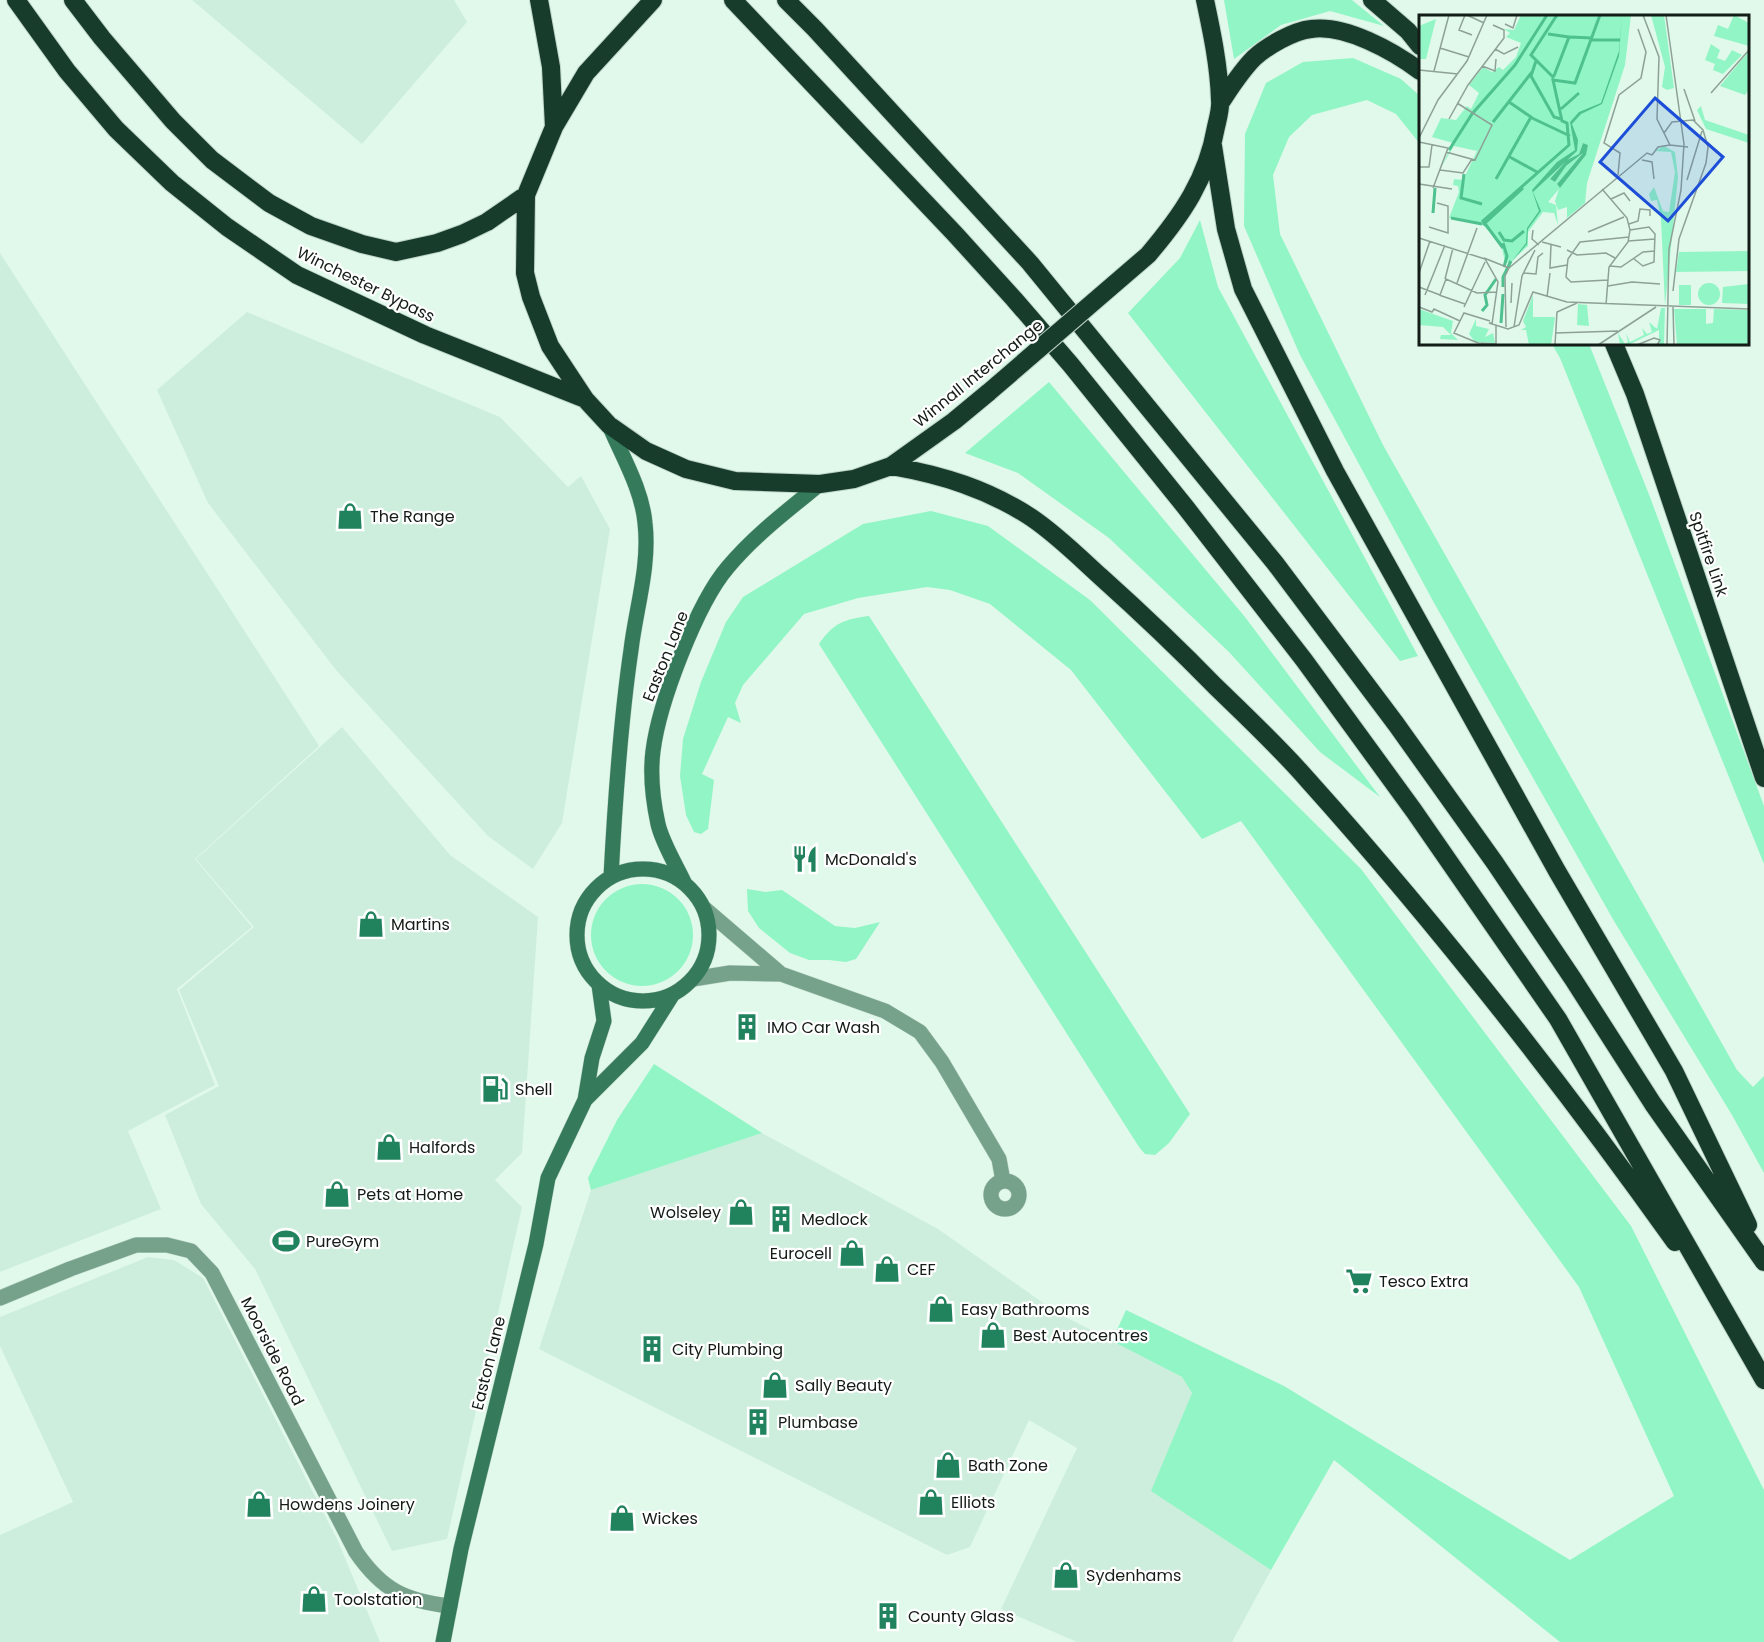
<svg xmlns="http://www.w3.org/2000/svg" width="1764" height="1642" viewBox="0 0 1764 1642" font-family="Poppins,sans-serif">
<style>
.built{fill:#ceeedd}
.green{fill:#92f5c5}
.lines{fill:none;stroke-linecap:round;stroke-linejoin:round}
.street-casing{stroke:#bfd6c9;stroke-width:16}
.secondary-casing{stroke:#bfd6c9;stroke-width:16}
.highway-casing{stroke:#bfd6c9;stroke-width:20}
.street{stroke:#76a28b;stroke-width:15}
.secondary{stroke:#357a5b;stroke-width:15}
.highway{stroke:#183c2c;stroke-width:18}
.highway-bridge-casing{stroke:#bfd6c9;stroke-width:20;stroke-linecap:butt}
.highway-bridge{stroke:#183c2c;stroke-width:18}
.labels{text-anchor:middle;stroke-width:4.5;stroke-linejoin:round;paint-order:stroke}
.street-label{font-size:16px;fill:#131c17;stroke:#fff}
.poi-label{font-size:16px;fill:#131c17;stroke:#fff;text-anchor:start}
.inset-river{fill:none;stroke:#4ec18f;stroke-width:3}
.inset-road{fill:none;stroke:#8ea196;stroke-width:1.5}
.view{fill:#1d4ed8;fill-opacity:0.15;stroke:#1d4ed8;stroke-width:3}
.inset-edge{fill:none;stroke:#131c17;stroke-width:3}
</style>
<rect width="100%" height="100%" fill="#e0f9eb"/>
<!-- built -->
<path class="built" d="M192,0H454L467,22L362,144Z
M0,253L319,746L195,859L252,927L177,989L215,1085L128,1131L161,1209L0,1272Z
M247,312L500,417L568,487L581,476L610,529L562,823L533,869L488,836L336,670L208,503L157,390Z
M342,727L450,855L538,917L522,1153L495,1180L522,1207L447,1539L392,1551L255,1269L201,1204L165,1115L219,1086L179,990L254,927L196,859Z
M762,1133L938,1229L1056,1312L1182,1377L1192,1393L1152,1491L1271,1570L1232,1642H1077L1001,1609L1077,1448L1029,1420L970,1547L947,1555L539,1349L591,1190Z
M148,1257L174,1260L203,1278L337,1539L380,1642H0V1535L73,1502L0,1346V1317Z"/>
<!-- green -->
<path class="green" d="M1224,0H1352L1384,26L1330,11L1281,25L1234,59Z
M1353,58L1401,79L1420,96V144L1396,114L1367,100L1312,115L1289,137L1273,175L1280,234L1383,445L1737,1070L1753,1087L1764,1076V1173L1732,1115L1614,921L1433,601L1300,355L1244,226L1245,134L1266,83L1303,62Z
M1200,220L1218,287L1418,656L1400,661L1128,313L1180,258Z
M1552,344H1589L1650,497L1764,806V864L1560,358Z
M1049,382L1245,617L1380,797L1320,752L1229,652L1109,538L1018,473L965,453Z
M931,511L988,526L1090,600L1361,869L1631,1226L1764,1490V1642H1560L1334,1460L1271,1570L1151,1491L1192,1393L1182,1377L1112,1341L1126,1310L1284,1386L1570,1560L1674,1496L1579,1287L1241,821L1202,839L1071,670L990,604L950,590L927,587L858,598L804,614L743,685L735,703L741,723L728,717L702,774L714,780L708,829L701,834L694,832L686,815L680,776L683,739L701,682L726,622L743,597L863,524Z
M869,616L1190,1114L1169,1143L1155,1155L1145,1154L1139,1147L819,644C833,623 845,619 869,616Z
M591 935a51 51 0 1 1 102 0a51 51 0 1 1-102 0Z
M747,889L765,892L782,890L835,926L855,928L880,922L856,959L846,962L829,960H809L790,953L759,928L748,911Z
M654,1064L762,1133L591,1190L588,1178L617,1120Z"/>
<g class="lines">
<defs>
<path id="street" d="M704,908L781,974
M693,979L730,973L781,974L885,1011L920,1032L942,1062L999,1159L1003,1181
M991 1195a14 14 0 1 1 28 0a14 14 0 1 1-28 0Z
M0,1298L70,1269L136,1245H167L191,1251L212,1273L356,1552C382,1590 405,1601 450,1606"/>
<path id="secondary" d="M609,425C622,456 642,489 645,523C650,566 636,608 631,650C620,725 615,801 611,877
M577 935a66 66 0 1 1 132 0a66 66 0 1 1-132 0Z
M684,882C676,865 662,842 658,824C653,801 650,775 653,751C659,703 697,603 728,567C755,535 788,510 820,484
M585,1100L642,1043L673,994
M443,1642L461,1549L536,1244L548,1178L585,1100L592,1058L604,1021L599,985"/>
<path id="highway" d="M16,0L67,71L116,129L172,183L227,227L297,275L425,335L585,399
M73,0L102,38L173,121L212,160L269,203L311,226L362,244L396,252L437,243L462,234L487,222L526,195
M539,0L551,67L554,127
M653,0L586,73L554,127L526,195L525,273L531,297L550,346L585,399L609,425L646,451L686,469L735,481L820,484L854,479L891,466L954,421L989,392
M733,0L955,234L1014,299L1071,365L1187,509L1304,660L1414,811L1558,1019L1764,1380
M786,0L815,29L1030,263L1275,563L1396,724L1495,863L1573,979L1653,1104L1764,1262
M1372,0L1408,31L1420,46
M1221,102C1231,87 1241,71 1254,58C1267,46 1293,31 1311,29C1345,24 1393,51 1420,71
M1213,146L1226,229L1243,289L1335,471L1557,871L1674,1071L1748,1225
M1148,255C1182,215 1207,179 1216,127C1218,118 1221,108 1220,100C1219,66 1212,33 1205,0
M1614,344L1635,394L1764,778
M891,466C942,475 988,489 1032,518C1057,535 1079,557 1101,577C1140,612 1178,648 1215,686C1246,716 1278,746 1306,778C1438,925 1560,1081 1675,1242"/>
</defs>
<!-- street casing -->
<use href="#street" class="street-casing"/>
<!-- secondary casing -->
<use href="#secondary" class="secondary-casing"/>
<!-- highway casing -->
<use href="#highway" class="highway-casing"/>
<!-- street -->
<use href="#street" class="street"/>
<!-- secondary -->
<use href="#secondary" class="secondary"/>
<!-- highway -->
<use href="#highway" class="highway"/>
<defs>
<path id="highway-bridge" d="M989,392L1148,255"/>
</defs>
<!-- highway-bridge casing -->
<use href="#highway-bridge" class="highway-bridge-casing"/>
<!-- highway-bridge -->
<use href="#highway-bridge" class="highway-bridge"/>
</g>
<!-- icons -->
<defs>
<symbol id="shop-bare" viewBox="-9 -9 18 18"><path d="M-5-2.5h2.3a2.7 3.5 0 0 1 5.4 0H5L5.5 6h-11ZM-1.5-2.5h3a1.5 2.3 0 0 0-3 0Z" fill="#21835d" stroke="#fff" stroke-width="2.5" paint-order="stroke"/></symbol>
<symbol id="restaurant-bare" viewBox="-9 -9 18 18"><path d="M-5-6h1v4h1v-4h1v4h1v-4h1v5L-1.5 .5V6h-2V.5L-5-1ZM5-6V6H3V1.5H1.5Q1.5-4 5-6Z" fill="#21835d" stroke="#fff" stroke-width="2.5" paint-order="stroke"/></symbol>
<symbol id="building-bare" viewBox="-9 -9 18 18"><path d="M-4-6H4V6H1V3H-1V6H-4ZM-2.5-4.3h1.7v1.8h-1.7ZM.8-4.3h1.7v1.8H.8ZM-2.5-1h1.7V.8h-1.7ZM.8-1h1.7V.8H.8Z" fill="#21835d" stroke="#fff" stroke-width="2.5" paint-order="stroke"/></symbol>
<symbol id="fuel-bare" viewBox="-9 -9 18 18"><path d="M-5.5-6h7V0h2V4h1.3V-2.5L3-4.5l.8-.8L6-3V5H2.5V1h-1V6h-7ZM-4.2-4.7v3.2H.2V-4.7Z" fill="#21835d" stroke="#fff" stroke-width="2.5" paint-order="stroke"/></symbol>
<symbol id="stadium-bare" viewBox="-9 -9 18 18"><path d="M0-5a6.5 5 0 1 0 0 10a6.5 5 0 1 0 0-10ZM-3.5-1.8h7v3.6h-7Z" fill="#21835d" stroke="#fff" stroke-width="2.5" paint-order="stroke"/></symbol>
<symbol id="supermarket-bare" viewBox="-9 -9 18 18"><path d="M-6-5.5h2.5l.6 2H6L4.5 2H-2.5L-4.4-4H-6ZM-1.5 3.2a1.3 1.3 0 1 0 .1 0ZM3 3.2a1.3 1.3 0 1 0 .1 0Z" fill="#21835d" stroke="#fff" stroke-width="2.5" paint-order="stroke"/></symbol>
</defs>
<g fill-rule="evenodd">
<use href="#shop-bare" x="331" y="497" width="38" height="38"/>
<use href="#restaurant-bare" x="786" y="840" width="38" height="38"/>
<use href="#shop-bare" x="352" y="905" width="38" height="38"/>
<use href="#building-bare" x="728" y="1008" width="38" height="38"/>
<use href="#fuel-bare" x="476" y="1070" width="38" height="38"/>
<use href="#shop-bare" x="370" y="1128" width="38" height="38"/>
<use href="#shop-bare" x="318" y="1175" width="38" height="38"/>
<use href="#shop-bare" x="722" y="1193" width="38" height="38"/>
<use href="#building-bare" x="762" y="1200" width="38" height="38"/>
<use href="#stadium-bare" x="267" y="1222" width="38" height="38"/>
<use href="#shop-bare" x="833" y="1234" width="38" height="38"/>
<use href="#shop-bare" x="868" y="1250" width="38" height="38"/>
<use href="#supermarket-bare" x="1340" y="1262" width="38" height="38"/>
<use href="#shop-bare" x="922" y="1290" width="38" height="38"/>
<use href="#shop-bare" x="974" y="1316" width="38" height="38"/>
<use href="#building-bare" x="633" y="1330" width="38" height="38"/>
<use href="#shop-bare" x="756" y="1366" width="38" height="38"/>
<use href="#building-bare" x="739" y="1403" width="38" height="38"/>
<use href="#shop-bare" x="929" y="1446" width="38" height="38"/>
<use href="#shop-bare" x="912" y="1483" width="38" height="38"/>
<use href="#shop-bare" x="240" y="1485" width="38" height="38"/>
<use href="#shop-bare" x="603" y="1499" width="38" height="38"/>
<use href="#shop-bare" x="1047" y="1556" width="38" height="38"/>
<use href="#shop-bare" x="295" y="1580" width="38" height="38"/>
<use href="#building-bare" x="869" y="1597" width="38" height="38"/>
</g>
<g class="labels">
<!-- street labels -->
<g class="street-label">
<text transform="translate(366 284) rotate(26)" y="6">Winchester Bypass</text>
<text transform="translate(978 373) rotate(-39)" y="6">Winnall Interchange</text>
<text transform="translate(1709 554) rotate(71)" y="6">Spitfire Link</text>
<text transform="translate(665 656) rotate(-68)" y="6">Easton Lane</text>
<text transform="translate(273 1351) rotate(63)" y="6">Moorside Road</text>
<text transform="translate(488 1363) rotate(-76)" y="6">Easton Lane</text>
</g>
<!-- poi labels -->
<g class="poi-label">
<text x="370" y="522">The Range</text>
<text x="825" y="865">McDonald's</text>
<text x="391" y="930">Martins</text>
<text x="767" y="1033">IMO Car Wash</text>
<text x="515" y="1095">Shell</text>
<text x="409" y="1153">Halfords</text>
<text x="357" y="1200">Pets at Home</text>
<text x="721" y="1218" text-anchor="end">Wolseley</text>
<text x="801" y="1225">Medlock</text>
<text x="306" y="1247">PureGym</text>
<text x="832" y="1259" text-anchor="end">Eurocell</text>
<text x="907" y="1275">CEF</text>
<text x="1379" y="1287">Tesco Extra</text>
<text x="961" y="1315">Easy Bathrooms</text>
<text x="1013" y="1341">Best Autocentres</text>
<text x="672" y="1355">City Plumbing</text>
<text x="795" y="1391">Sally Beauty</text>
<text x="778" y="1428">Plumbase</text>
<text x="968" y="1471">Bath Zone</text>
<text x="951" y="1508">Elliots</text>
<text x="279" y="1510">Howdens Joinery</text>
<text x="642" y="1524">Wickes</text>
<text x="1086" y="1581">Sydenhams</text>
<text x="334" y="1605">Toolstation</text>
<text x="908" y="1622">County Glass</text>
</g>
</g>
<!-- overview -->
<g transform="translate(1419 15)">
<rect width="330" height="330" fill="#e0f9eb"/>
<path d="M102,0H212L206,50L168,168L166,188L148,203V192L139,195L136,186L140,174L129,187L137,190L139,210L135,198L124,197L109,217V231L90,248L86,247L82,229L63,209L30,203L40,177L39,171L34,170L35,164L44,165L58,136L35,131L21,154L34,128L13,122L22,103L37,105L48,91L52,94L60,78L50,70L64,52L73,57L80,52L84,55L97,42L102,28L87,22L91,18L85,14L95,15ZM164,128L169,130L167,140L141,173L138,169L164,138L147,151L136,167L131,164L148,145L160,139ZM232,0H245L255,73L248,75L243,72L246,52ZM315,0L330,8V31L295,21L299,10L309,14ZM17,4L7,44H0V11ZM292,29L301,35L298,43L306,46L313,35L323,40L304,59L294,55L296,49L286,45ZM330,36V75L326,80L301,71ZM282,91L286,105L330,120V128L287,114L278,95ZM245,131L256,137L259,162L246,291L242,204L238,185L232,186L230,179L235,172L244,196L250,197L256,157L252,137L236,136ZM330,236V256L257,257L260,237ZM279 279a11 11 0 1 1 22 0a11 11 0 1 1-22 0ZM330,269V289L303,288L304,272ZM260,270H272V290H260ZM114,280V302H136L132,330H110L107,315H102L107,312L104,306ZM159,289L168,290L170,311L158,310ZM242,293H246L245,330H240V315L211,329L201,330L199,318L206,329L209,327L207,318L211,327L225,320L223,313L228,319L233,317L230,307L238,314ZM0,294L34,306L32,318L39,325L21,324L22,320H32L24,312L0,310ZM255,294H287V309L294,308L295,294L330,295V329L258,330ZM57,304V311L70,314L66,322L74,318L76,328L56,327L50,319Z" fill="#92f5c5" fill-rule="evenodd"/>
<path d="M203,0L200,41L183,89L162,99L153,109L159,125L158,136L114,177L122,196L109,214L108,229L90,250L107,228L108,213L120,196L113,175L138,147L156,135L151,107L160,97L182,88L200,36ZM164,128L169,130L167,140L141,173L138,169L164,138L147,151L136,167L131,164L148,145L160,139Z" fill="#4ec18f"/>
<path class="inset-river" d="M129,19L150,22L135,61M151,22L173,23M172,25H201M117,46L112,61L135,102L142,104M135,63L112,40L138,0M142,94L160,78M113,103L151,121M74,107L113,57M30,135L53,99L96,50L128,0M89,141L118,157M45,159L42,183L63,189M77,164L112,102L90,87M14,198L16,173M32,203L63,209M64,210L104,173M80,217L85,225L93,226L105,216M84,228L88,241L85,252M84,233L64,206L150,130L148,108L143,106L134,65L156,68L181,0M84,272V262L92,246M63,296L68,290L66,280L77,264M82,308L84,279"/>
<path class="inset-road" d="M46,0L40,15L53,20M48,0L65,8M224,0L240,42L238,104L251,130L269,132M247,0L265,129L262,175L250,234L248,330M86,9L94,13L98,0M21,33L50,42M76,34L85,39L99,32M63,51L76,56L77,44M0,55L39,59M15,56L30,0M265,74L276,106M292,78L330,35M30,104L49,70L85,23V15L74,10M245,118L253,107L274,105L284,115L289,132L287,148L260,224L254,276M0,123L19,85L48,46L68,0M0,127L29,133L14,173M27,137L56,145L73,110L38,88M233,140L239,132L251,130M223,145L233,147L235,164M0,152H10L13,130M21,155L44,158L53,144M199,160L201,138L185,128L200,80L222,63L227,37L219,14M268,165L283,116M0,169L33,174M183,174L208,203L211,215L209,227L190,252L187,290M192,184L205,178L211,186M210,209L219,206L221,194L231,195V201M10,212L29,218V191L18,188M114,215L113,224L120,230M211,215L230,212L236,219L235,247L224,251L215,244M169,217L205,202M0,223L66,244L79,267L73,309M209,226L236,224M123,227L142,232M132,230L131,253L148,250M148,235L158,240L187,238L196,243M65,243L90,253M191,251L202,252L224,237L236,236M0,258L11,226M104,258L117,259L119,242L124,238M26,264L34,233M189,265L152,267L147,262L149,244L161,227L210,222M38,268L58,213M189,271L213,267L241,269M0,272L21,280L27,264L58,278L78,277M6,280L26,230M20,280L46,289M128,282L131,258M92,288L93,268M0,292L13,297L15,294L41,306M45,292L66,247M254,292L255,330M71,306L45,298L35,318L59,328L77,329V311M74,308H70L89,314L100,310L114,277L148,287L330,294M87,312L86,261L90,253L228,138L233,140M95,312L103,261L116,235M136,318L199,316M136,330L138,297L158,288M179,330L237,292M218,330L235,323L241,325L238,330M303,330H330"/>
<path class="view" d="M236,83L304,142L249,206L181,147Z"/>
<rect width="330" height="330" class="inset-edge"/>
</g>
</svg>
